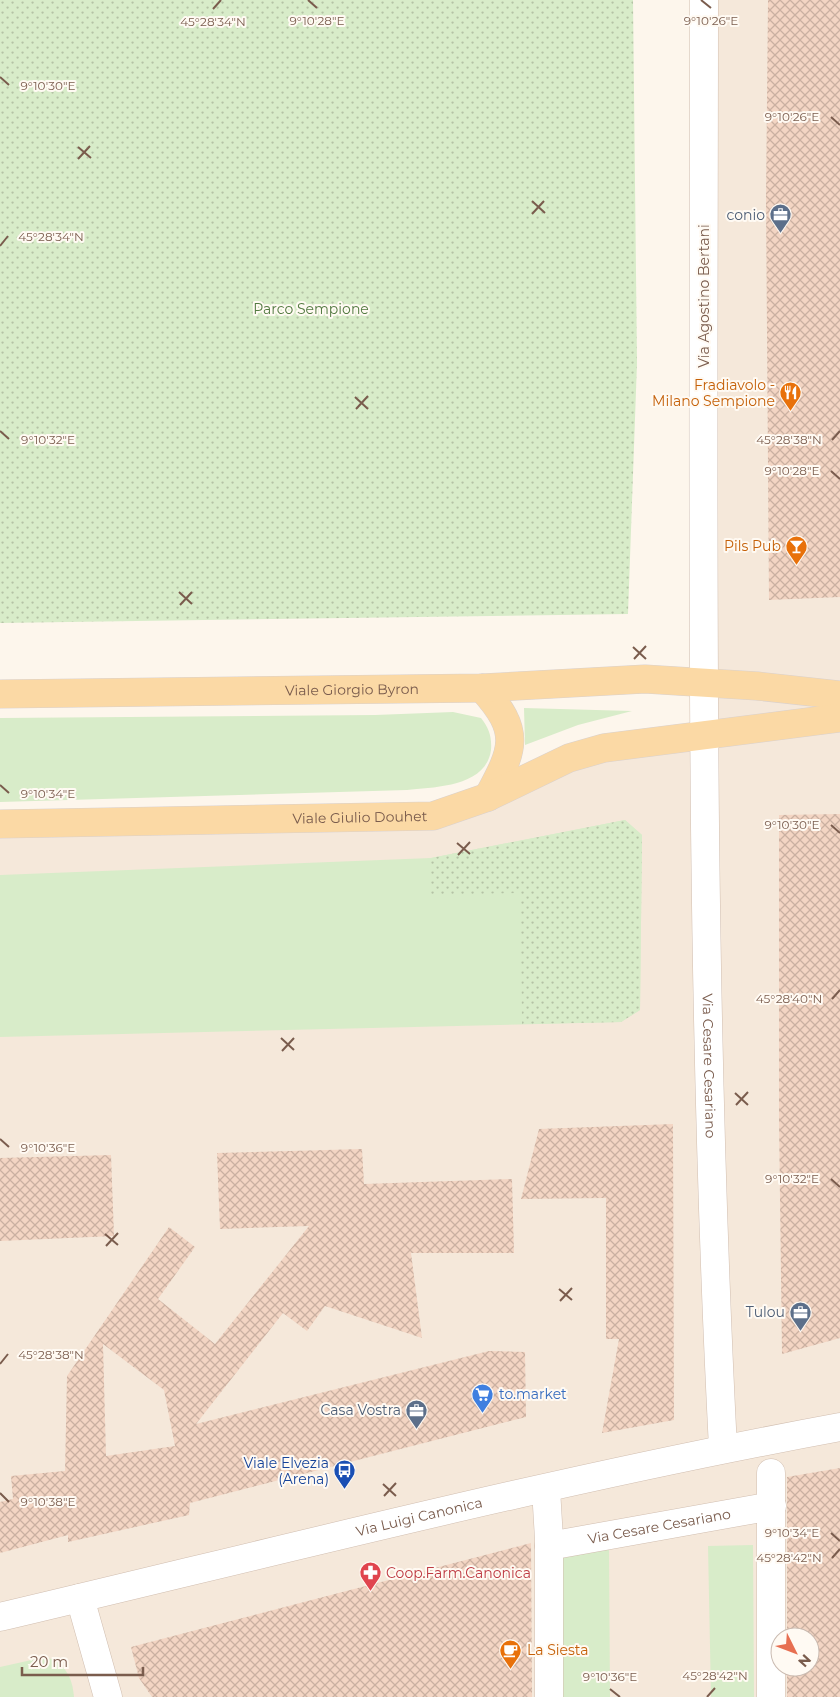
<svg xmlns="http://www.w3.org/2000/svg" width="840" height="1697" viewBox="0 0 840 1697" font-family="Montserrat,sans-serif">
<style>
.residential{fill:#f5e8da;fill-rule:evenodd}
.grass{fill:#d8ecc9}
.park{fill:url(#park-dots)}
.building{fill:url(#building-cross-hatch);fill-rule:evenodd}
.lines{fill:none;stroke-linecap:round;stroke-linejoin:round}
.minor-casing{stroke:#d1beb0;stroke-width:29}
.major-casing{stroke:#dad1cd;stroke-width:29}
.minor{stroke:#fff;stroke-width:28}
.major{stroke:#fbd9a5;stroke-width:28}
.ticks{fill:none;stroke:#7a5c4d;stroke-width:2}
.labels{text-anchor:middle;stroke-width:4;stroke-linejoin:round;paint-order:stroke}
.service-label{font-size:14px;fill:#4e5e75;stroke:#fffaf3;text-anchor:end}
.street-label{font-size:14px;fill:#7a5c4d;stroke:#fffaf3}
.park-label{font-size:14px;fill:#537a41;stroke:#fffaf3}
.food-label{font-size:14px;fill:#c56008;stroke:#fffaf3;text-anchor:end}
.shop-label{font-size:14px;fill:#366cbe;stroke:#fffaf3;text-anchor:start}
.transit-label{font-size:14px;fill:#164399;stroke:#fffaf3;text-anchor:end}
.health-label{font-size:14px;fill:#be3a42;stroke:#fffaf3;text-anchor:start}
.ticks-label{font-size:12px;text-anchor:middle;fill:#7a5c4d;stroke:#fffaf3;stroke-width:4;stroke-linejoin:round;paint-order:stroke}
</style>
<defs>
<pattern id="park-dots" width="8" height="8" patternUnits="userSpaceOnUse" patternTransform="scale(1.25)"><rect width="8" height="8" fill="#d8ecc9"/><path d="M2 2h.1M6 6h.1" fill="none" stroke="#b4c2a5" stroke-width="1.8" stroke-linecap="round"/></pattern>
<pattern id="building-cross-hatch" width="8" height="8" patternUnits="userSpaceOnUse" patternTransform="scale(1.25)"><rect width="8" height="8" fill="#f3d5c3"/><path d="M0 0l8 8M0 8l8-8" fill="none" stroke="#cab0a1"/></pattern>
</defs>
<rect width="100%" height="100%" fill="#fdf6ec"/>
<!-- residential -->
<path class="residential" d="M706,0H840V716L707,734Z
M840,720V1697H0V828L433,821L571,761ZM780,1637H810V1667H780Z"/>
<!-- grass -->
<path class="grass" d="M524,708L632,711L578,725L525,745Z
M453,712L481,718C489,728 492,737 491,750C486,787 435,787 407,790L0,802V718L375,715Z
M625,820L642,835L640,1010L621,1022L0,1037V875L431,858Z
M753,1545L754,1697H711L708,1546Z
M609,1547L610,1697H562V1548Z
M45,1657C64,1661 73,1678 74,1697H0V1667Z"/>
<!-- park -->
<path class="park" d="M0,0H633L637,363L628,614L0,623Z
M625,820L642,835L640,1010L621,1022L522,1024L520,893L429,895L431,858Z"/>
<!-- building -->
<path class="building" d="M768,0H840V597L769,600L766,200Z
M840,814V1338L782,1354L779,1121V815Z
M673,1124L674,1420L602,1433L619,1339H606V1198L521,1199L539,1129Z
M362,1149L364,1184L512,1179L514,1253H411L422,1338L325,1306L307,1331L283,1313L196,1424L489,1351L525,1352L526,1417L190,1503L189,1515L68,1542V1535L0,1553V1502L13,1499L11,1476L65,1471L67,1376L169,1227L195,1247L158,1299L215,1344L309,1226L220,1229L217,1153ZM103,1344L164,1390L175,1446L106,1456Z
M111,1155L114,1236L0,1241V1158Z
M840,1468V1697H787V1667H810V1637H787V1477Z
M531,1543L532,1697H152L139,1678L131,1647Z"/>
<g class="lines">
<defs>
<g id="minor">
<path id="s1" d="M704,0C704,483 698,966 723,1448"/>
<path d="M546,1489L549,1539V1697"/>
<path id="s2" d="M549,1546L772,1506"/>
<path d="M80,1598L108,1697"/>
<path id="s3" d="M0,1617C279,1551 558,1479 840,1427"/>
<path d="M771,1697V1473"/>
</g>
<g id="major">
<path d="M482,688C522,732 514,749 488,797"/>
<path id="s4" d="M0,694L482,688L645,679L757,686L840,695"/>
<path id="s5" d="M0,824L433,816L488,797L569,758L604,748L840,718"/>
</g>
</defs>
<!-- minor casing -->
<use href="#minor" class="minor-casing"/>
<!-- major casing -->
<use href="#major" class="major-casing"/>
<!-- minor -->
<use href="#minor" class="minor"/>
<!-- major -->
<use href="#major" class="major"/>
</g>
<!-- ticks -->
<path class="ticks" d="M308,0L317,8M701,0L711,8M213,9L221,0M0,77L9,85M831,117L840,125M78,147L91,158M78,159L90,146M532,201L545,213M532,214L544,201M0,246L8,236M355,397L368,409M356,409L368,396M0,431L9,439M832,440L840,431M831,471L840,479M179,592L192,604M180,605L192,592M633,647L646,659M634,659L646,646M0,785L9,793M831,825L840,833M457,843L470,854M458,855L470,842M832,999L840,990M281,1038L294,1050M282,1051L294,1038M735,1093L748,1105M736,1105L748,1092M0,1139L9,1147M831,1179L840,1187M105,1234L118,1245M106,1246L118,1233M559,1289L572,1300M560,1301L572,1288M0,1364L8,1354M383,1484L396,1496M0,1493L9,1502M384,1496L396,1483M831,1533L840,1541M832,1558L840,1549M610,1689L620,1697M707,1697L715,1688"/>
<!-- icons -->
<defs>
<symbol id="office-pin" viewBox="-11 -11 22 30"><path d="M0 17L-7.5 6A9.5 9.5 0 1 1 7.5 6Z" fill="#5c6f8a" stroke="#fffaf3"/><path d="M-6-3h4V-5.5h4V-3h4V5H-6ZM-1-4.5V-3h2v-1.5ZM-6 0V1H6V0Z" fill="#fff"/></symbol>
<symbol id="restaurant-pin" viewBox="-11 -11 22 30"><path d="M0 17L-7.5 6A9.5 9.5 0 1 1 7.5 6Z" fill="#e8710a" stroke="#fffaf3"/><path d="M-5-6h1v4h1v-4h1v4h1v-4h1v5L-1.5 .5V6h-2V.5L-5-1ZM5-6V6H3V1.5H1.5Q1.5-4 5-6Z" fill="#fff"/></symbol>
<symbol id="bar-pin" viewBox="-11 -11 22 30"><path d="M0 17L-7.5 6A9.5 9.5 0 1 1 7.5 6Z" fill="#e8710a" stroke="#fffaf3"/><path d="M-6-5H6L.8 .8V4.5H3.5V6h-7V4.5H-.8V.8Z" fill="#fff"/></symbol>
<symbol id="supermarket-pin" viewBox="-11 -11 22 30"><path d="M0 17L-7.5 6A9.5 9.5 0 1 1 7.5 6Z" fill="#3f7fe0" stroke="#fffaf3"/><path d="M-6-5.5h2.5l.6 2H6L4.5 2H-2.5L-4.4-4H-6ZM-1.5 3.2a1.3 1.3 0 1 0 .1 0ZM3 3.2a1.3 1.3 0 1 0 .1 0Z" fill="#fff"/></symbol>
<symbol id="bus-pin" viewBox="-11 -11 22 30"><path d="M0 17L-7.5 6A9.5 9.5 0 1 1 7.5 6Z" fill="#1a4fb4" stroke="#fffaf3"/><path d="M-5-6H5V4H4V6H2V4H-2V6H-4V4H-5ZM-3.5-4V0h7V-4ZM-3.5 1.2v1.5H-2V1.2ZM2 1.2v1.5H3.5V1.2Z" fill="#fff"/></symbol>
<symbol id="pharmacy-pin" viewBox="-11 -11 22 30"><path d="M0 17L-7.5 6A9.5 9.5 0 1 1 7.5 6Z" fill="#e0444e" stroke="#fffaf3"/><path d="M-2-6h4v4h4v4h-4v4h-4v-4h-4v-4h4Z" fill="#fff"/></symbol>
<symbol id="cafe-pin" viewBox="-11 -11 22 30"><path d="M0 17L-7.5 6A9.5 9.5 0 1 1 7.5 6Z" fill="#e8710a" stroke="#fffaf3"/><path d="M-5.5-4.5H6V0H3Q3 3.5 0 3.5H-2.5Q-5.5 3.5-5.5 0ZM3-3.2v2h1.7v-2ZM-6 4.5H4V6H-6Z" fill="#fff"/></symbol>
</defs>
<g fill-rule="evenodd">
<use href="#office-pin" x="768" y="202" width="25" height="34"/>
<use href="#restaurant-pin" x="778" y="380" width="25" height="34"/>
<use href="#bar-pin" x="784" y="534" width="25" height="34"/>
<use href="#office-pin" x="788" y="1300" width="25" height="34"/>
<use href="#supermarket-pin" x="470" y="1382" width="25" height="34"/>
<use href="#office-pin" x="404" y="1398" width="25" height="34"/>
<use href="#bus-pin" x="332" y="1458" width="25" height="34"/>
<use href="#pharmacy-pin" x="358" y="1560" width="25" height="34"/>
<use href="#cafe-pin" x="498" y="1638" width="25" height="34"/>
</g>
<g class="labels">
<!-- service labels -->
<g class="service-label">
<text x="765" y="220">conio</text>
<text x="785" y="1317">Tulou</text>
<text x="401" y="1415">Casa Vostra</text>
</g>
<!-- street labels -->
<g class="street-label">
<text transform="translate(704 296) rotate(-90)" y="5">Via Agostino Bertani</text>
<text dy="5" stroke="none"><textPath href="#s4" startOffset="352">Viale Giorgio Byron</textPath></text>
<text dy="5" stroke="none"><textPath href="#s5" startOffset="360">Viale Giulio Douhet</textPath></text>
<text dy="5" stroke="none"><textPath href="#s1" startOffset="1066">Via Cesare Cesariano</textPath></text>
<text dy="5" stroke="none"><textPath href="#s3" startOffset="431">Via Luigi Canonica</textPath></text>
<text dy="5" stroke="none"><textPath href="#s2" startOffset="112">Via Cesare Cesariano</textPath></text>
</g>
<!-- park labels -->
<g class="park-label">
<text x="311" y="314">Parco Sempione</text>
</g>
<!-- food labels -->
<g class="food-label">
<text x="775" y="390">Fradiavolo -<tspan x="775" dy="16">Milano Sempione</tspan></text>
<text x="781" y="551">Pils Pub</text>
<text x="527" y="1655" text-anchor="start">La Siesta</text>
</g>
<!-- shop labels -->
<g class="shop-label">
<text x="499" y="1399">to.market</text>
</g>
<!-- transit labels -->
<g class="transit-label">
<text x="329" y="1468">Viale Elvezia<tspan x="329" dy="16">(Arena)</tspan></text>
</g>
<!-- health labels -->
<g class="health-label">
<text x="386" y="1578">Coop.Farm.Canonica</text>
</g>
</g>
<g class="ticks-label">
<text x="317" y="25">9°10'28"E</text>
<text x="711" y="25">9°10'26"E</text>
<text x="213" y="26">45°28'34"N</text>
<text x="48" y="90">9°10'30"E</text>
<text x="792" y="121">9°10'26"E</text>
<text x="51" y="241">45°28'34"N</text>
<text x="48" y="444">9°10'32"E</text>
<text x="789" y="444">45°28'38"N</text>
<text x="792" y="475">9°10'28"E</text>
<text x="48" y="798">9°10'34"E</text>
<text x="792" y="829">9°10'30"E</text>
<text x="789" y="1003">45°28'40"N</text>
<text x="48" y="1152">9°10'36"E</text>
<text x="792" y="1183">9°10'32"E</text>
<text x="51" y="1359">45°28'38"N</text>
<text x="48" y="1506">9°10'38"E</text>
<text x="792" y="1537">9°10'34"E</text>
<text x="789" y="1562">45°28'42"N</text>
<text x="715" y="1680">45°28'42"N</text>
<text x="610" y="1681">9°10'36"E</text>
</g>
<!-- north arrow -->
<g transform="translate(795 1652) rotate(132)"><circle r="24" fill="#fffaf3" stroke="#cabbb1"/>
<path d="M0-4L9 19L0 12L-9 19Z" fill="#e76f51"/>
<text y="-8" font-size="14" font-weight="bold" text-anchor="middle" fill="#7a5c4d">N</text>
</g>
<!-- scale -->
<path d="M22 1667v8h121v-8" fill="none" stroke="#7a5c4d" stroke-width="2.5"/>
<text x="30" y="1667" font-size="15" fill="#7a5c4d" stroke="#fffaf3" stroke-width="4" paint-order="stroke">20 m</text>
</svg>
